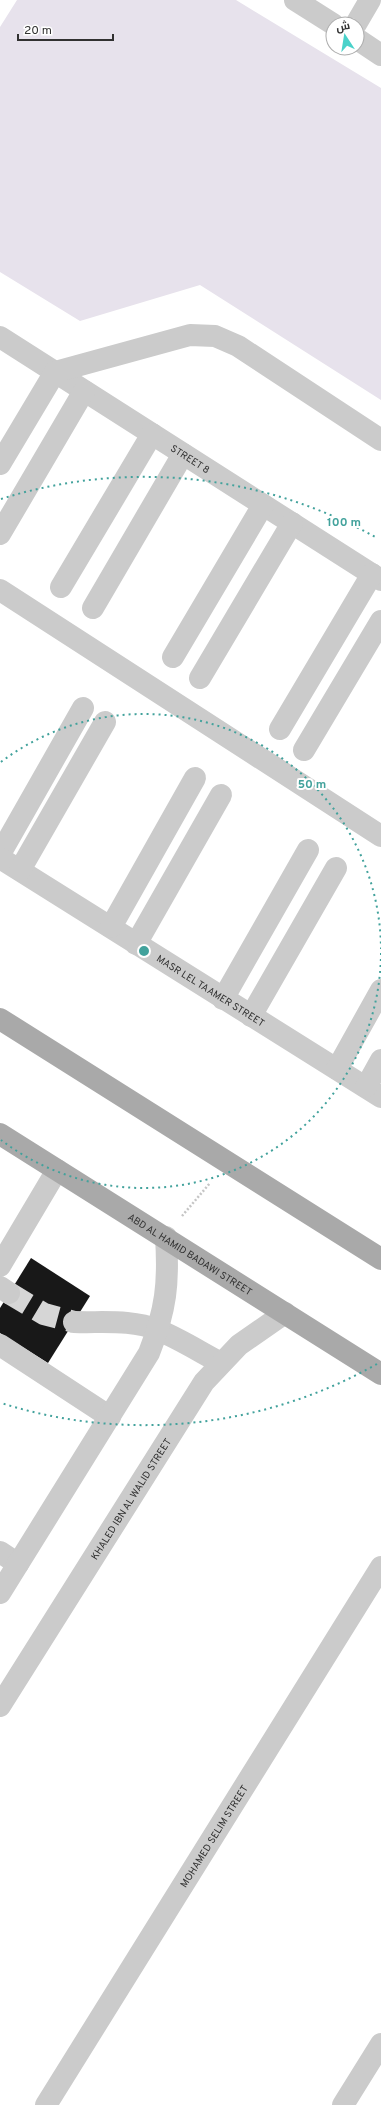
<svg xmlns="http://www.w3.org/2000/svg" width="381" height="2105" viewBox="0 0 381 2105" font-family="Overpass,Cairo,sans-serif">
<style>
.green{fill:#e7e2ec}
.building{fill:#181818}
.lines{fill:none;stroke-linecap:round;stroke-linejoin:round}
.minor-tunnel{stroke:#d6d6d6;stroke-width:22;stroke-dasharray:22 11;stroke-linecap:butt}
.path{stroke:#c5c5c5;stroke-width:2.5;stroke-dasharray:2 2;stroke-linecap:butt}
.minor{stroke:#cbcbcb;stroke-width:22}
.major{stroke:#a9a9a9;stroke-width:22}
.ring{fill:none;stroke:#42a29c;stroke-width:2;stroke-dasharray:2 4}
.labels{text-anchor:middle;stroke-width:4;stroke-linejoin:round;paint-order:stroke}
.street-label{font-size:10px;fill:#313131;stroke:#fff}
.centre{fill:#42a29c;stroke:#fff;stroke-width:2}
.ring-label{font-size:12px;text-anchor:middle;font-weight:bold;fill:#42a29c;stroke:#fff;stroke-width:4;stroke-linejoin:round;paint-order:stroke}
</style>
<rect width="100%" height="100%" fill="#fff"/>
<!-- green -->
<path class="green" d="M17,0H236L381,88V400L200,285L80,321L0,272V27Z"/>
<!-- building -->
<path class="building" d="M31,1258L90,1296L48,1363L0,1333V1308Z"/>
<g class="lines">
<!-- minor-tunnel -->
<path class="minor-tunnel" d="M9,1293L44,1314L74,1322"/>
<!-- path -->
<path class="path" d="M182,1216L210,1183"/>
<!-- minor -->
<g class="minor">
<path d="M295,0L333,24"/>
<path d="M356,24L370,0"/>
<path d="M357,39L381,55"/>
<path id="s1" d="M0,337L381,580"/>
<path d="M0,464L55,372L190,335L215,336L238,346L381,440"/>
<path d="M0,534L84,391"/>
<path d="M61,587L152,434"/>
<path d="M0,590L381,836"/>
<path d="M93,608L183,454"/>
<path d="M173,657L263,505"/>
<path d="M200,678L292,523"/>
<path d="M280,729L372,574"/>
<path d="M304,750L381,621"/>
<path d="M0,854L83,708"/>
<path id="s2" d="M0,858L381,1097"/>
<path d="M20,870L105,722"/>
<path d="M111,927L195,778"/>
<path d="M136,944L221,795"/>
<path d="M223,999L308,850"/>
<path d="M251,1016L336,868"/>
<path d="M337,1069L381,990"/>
<path d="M366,1087L381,1060"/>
<path d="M0,1266L57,1170"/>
<path d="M0,1287L9,1293"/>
<path d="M74,1322C102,1323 131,1319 158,1330C180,1339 200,1352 221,1363"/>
<path d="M0,1345L110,1417"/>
<path d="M0,1552L18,1564"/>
<path d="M0,1593L149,1353C166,1310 169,1283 166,1237"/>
<path id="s3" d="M0,1706L204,1382L239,1345L285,1313"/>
<path id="s4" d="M46,2105L381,1567"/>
<path d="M343,2105L381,2044"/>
</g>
<!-- major -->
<g class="major">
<path d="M0,1019L381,1259"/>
<path id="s5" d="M0,1134L381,1374"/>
</g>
</g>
<!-- distance rings -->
<g class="ring">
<path d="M381 953A237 237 0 0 1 1 1140M1 762A237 237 0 0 1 381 949"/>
<path d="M377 1364A474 474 0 0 1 1 1403M1 499A474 474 0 0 1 377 538"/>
</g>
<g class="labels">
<!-- street labels -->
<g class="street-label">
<text dy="4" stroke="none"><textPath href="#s1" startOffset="226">STREET 8</textPath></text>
<text dy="4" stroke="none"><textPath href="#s2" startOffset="249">MASR LEL TAAMER STREET</textPath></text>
<text dy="4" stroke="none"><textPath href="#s5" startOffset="225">ABD AL HAMID BADAWI STREET</textPath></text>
<text dy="4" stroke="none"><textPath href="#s3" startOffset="245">KHALED IBN AL WALID STREET</textPath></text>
<text dy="4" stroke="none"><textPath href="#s4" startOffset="317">MOHAMED SELIM STREET</textPath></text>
</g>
</g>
<circle cx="144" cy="951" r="6" class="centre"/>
<g class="ring-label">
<text x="344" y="526">100 m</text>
<text x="312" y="788">50 m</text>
</g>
<!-- north arrow -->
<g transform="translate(345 36) rotate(348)"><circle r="19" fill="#ffffff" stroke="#adadad"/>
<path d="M0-3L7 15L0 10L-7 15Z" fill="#4ad2ca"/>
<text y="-6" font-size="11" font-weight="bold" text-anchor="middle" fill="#313131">ش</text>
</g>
<!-- scale -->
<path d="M18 34v6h95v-6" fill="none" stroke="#313131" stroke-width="2"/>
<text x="24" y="34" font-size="12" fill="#313131" stroke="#ffffff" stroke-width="3" paint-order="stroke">20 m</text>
</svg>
